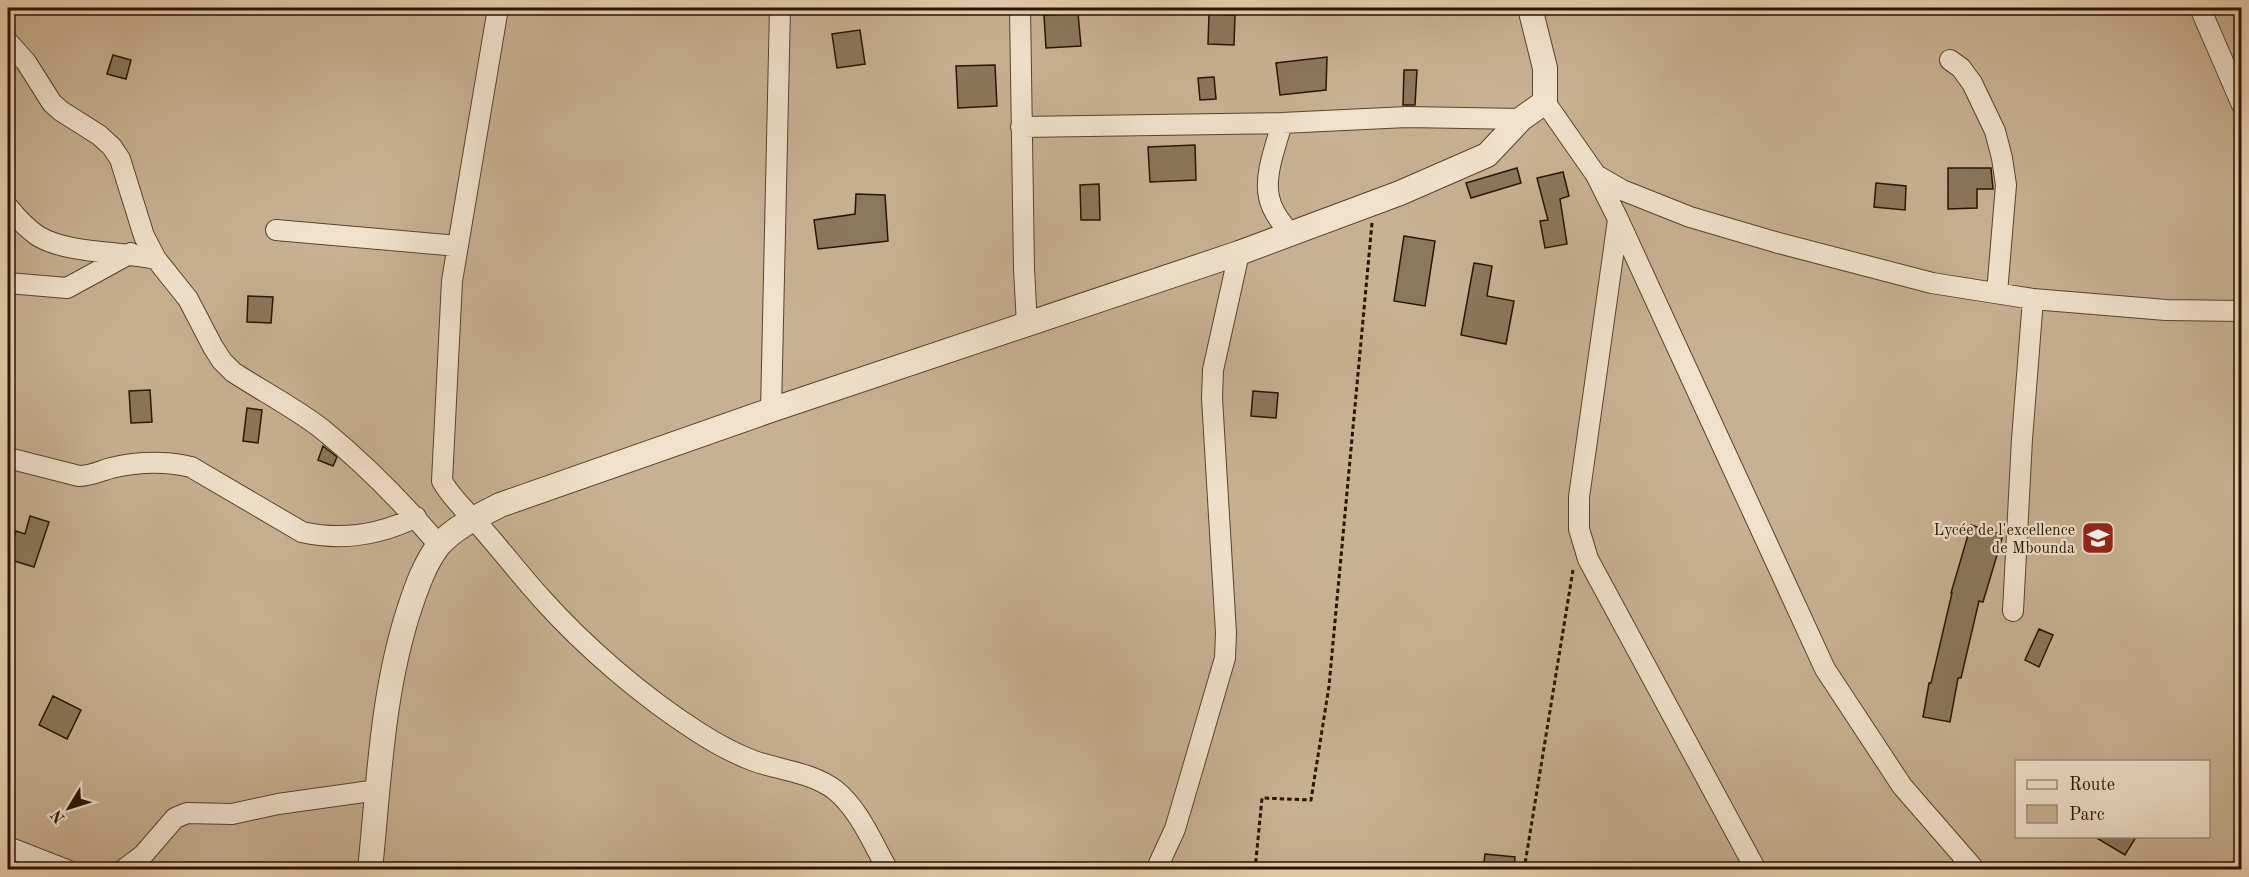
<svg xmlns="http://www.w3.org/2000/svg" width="2249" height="877" viewBox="0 0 2249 877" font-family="'Old Standard TT',serif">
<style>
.green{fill:#c8b192;stroke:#776349;stroke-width:1.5;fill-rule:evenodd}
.building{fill:#8b775c;stroke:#261500;stroke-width:1.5}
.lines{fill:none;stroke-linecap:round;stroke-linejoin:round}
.minor-casing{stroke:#57442c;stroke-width:22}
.tertiary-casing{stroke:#57442c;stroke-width:26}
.path{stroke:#261500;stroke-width:3;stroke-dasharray:4.5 3;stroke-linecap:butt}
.minor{stroke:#f1e1cc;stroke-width:20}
.tertiary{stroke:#f1e1cc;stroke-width:24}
.labels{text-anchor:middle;stroke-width:4.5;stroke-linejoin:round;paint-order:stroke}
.poi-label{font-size:16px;fill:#261500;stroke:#f1e1cc;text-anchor:end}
</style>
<rect width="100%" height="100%" fill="#e9d1b0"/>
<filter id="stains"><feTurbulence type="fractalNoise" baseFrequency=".00333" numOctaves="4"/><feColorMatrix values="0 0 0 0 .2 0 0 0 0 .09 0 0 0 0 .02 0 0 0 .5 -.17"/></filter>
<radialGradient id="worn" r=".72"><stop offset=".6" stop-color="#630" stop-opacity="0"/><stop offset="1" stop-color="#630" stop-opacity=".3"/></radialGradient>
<!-- green -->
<path class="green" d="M8,8H2241V869H8ZM2016,762H2208V836H2016Z"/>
<!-- building -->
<path class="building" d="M1078,13L1081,46L1046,48L1044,15Z
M1209,14L1235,15L1234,45L1208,44Z
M860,30L865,64L837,68L832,34Z
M113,55L131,60L126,79L107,74Z
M1327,57L1326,90L1280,95L1276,63Z
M995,65L997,106L958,108L956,66Z
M1404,70H1417L1415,105H1403Z
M1214,77L1216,99L1200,100L1198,78Z
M1195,145L1196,180L1150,182L1148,147Z
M1517,168L1521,183L1471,198L1466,183Z
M1948,168H1991L1993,189H1977V208L1948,209Z
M1563,172L1569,196L1560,199L1567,244L1545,248L1540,221L1548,220L1537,178Z
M1876,183L1906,186L1905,210L1874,207Z
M1099,184L1100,220H1081L1080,185Z
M856,194L885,195L888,241L818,249L814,220L855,214Z
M1404,236L1435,241L1425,306L1394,301Z
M1474,263L1492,266L1487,296L1514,301L1506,344L1461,335Z
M248,296L273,297L271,323L247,322Z
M150,390L152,422L131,423L129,391Z
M1253,391L1278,393L1276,418L1251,416Z
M247,408L262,410L258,443L243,441Z
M323,446L337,457L333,466L318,460Z
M30,516L49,522L34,567L8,559L16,531L25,534Z
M1971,525L2003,535L1983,602L1979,601L1961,678H1958L1950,722L1923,717L1929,683H1931L1952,593H1951Z
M2039,629L2053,635L2039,667L2025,660Z
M53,696L81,710L67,739L39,725Z
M2095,837H2136L2125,855Z
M1485,854L1515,857L1514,870H1483Z"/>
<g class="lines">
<defs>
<path id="minor" d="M498,8L452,281L442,481C453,501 472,516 486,533C505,555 523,578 542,599C585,647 643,697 698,732C715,743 735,754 754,761C780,770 813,773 835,790C859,809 873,844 888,870
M1020,8L1024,269L1027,325
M2200,8L2242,105
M8,42L26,62L52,103L61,111L99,135L112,147L120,159L144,236L156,259L188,299L213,347L222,361L233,372C262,391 295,408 322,429C365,464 404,504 439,545
M1950,60L1961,68L1972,83L1995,131L2002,158L2006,185L1997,293
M1545,102L1596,175L1618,219L1825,669L1902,786L1975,870
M1282,123C1276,146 1264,174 1269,197C1272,212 1282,223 1290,234
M1021,127L1282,123L1407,117L1521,119
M1596,175L1622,190L1690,217L1775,242L1932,283L2033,299L2166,310L2242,311
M8,207C17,218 26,228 38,236C68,254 120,251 156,259
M1618,220L1579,497V529L1588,559L1756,870
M276,230L458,246
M8,283L67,288L131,253
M771,410L780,8
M8,458L79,476C91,476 100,471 111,468C137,462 165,461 191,467L302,532C342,541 380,535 416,517
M2013,611L2022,439L2033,299
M8,847L67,870
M123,870L143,855L175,818L187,813L232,814L278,804L378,790
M1156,870L1175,829L1225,658L1226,633L1212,398L1213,370L1239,253"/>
<path id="tertiary" d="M370,870C379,782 382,691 410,607C417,586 425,563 439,545C455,527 479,516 500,505L771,410L1239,253L1400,193L1487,155L1521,119L1545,102V68L1530,8"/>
</defs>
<!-- minor casing -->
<use href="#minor" class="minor-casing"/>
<!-- tertiary casing -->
<use href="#tertiary" class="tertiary-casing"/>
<!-- path -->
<path class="path" d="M1255,870L1262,798L1311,800L1329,686L1372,223
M1524,870L1573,570"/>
<!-- minor -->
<use href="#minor" class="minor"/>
<!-- tertiary -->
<use href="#tertiary" class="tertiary"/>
</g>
<!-- icons -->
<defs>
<symbol id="school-square" viewBox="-11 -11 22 22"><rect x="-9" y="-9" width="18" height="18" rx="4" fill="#8f2418" stroke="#f1e1cc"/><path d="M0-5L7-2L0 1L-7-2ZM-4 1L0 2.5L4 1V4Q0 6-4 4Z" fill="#fff"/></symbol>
</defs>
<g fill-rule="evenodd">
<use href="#school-square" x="2079" y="519" width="38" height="38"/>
</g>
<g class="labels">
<!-- poi labels -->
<g class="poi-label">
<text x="2075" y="535">Lycée de l'excellence<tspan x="2075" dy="18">de Mbounda</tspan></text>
</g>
</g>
<!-- margin -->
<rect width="2249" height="877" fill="none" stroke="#e9d1b0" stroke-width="30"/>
<rect x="9" y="9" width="2231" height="859" fill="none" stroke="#261500" stroke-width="3"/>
<rect x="15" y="15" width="2219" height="847" fill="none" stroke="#261500" stroke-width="1.5"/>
<!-- legend -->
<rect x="2015" y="760" width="195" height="78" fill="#f1e1cc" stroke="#a08f7a" stroke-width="1.5"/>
<rect x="2027" y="780" width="30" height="9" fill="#f1e1cc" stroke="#a08f7a" stroke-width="1.5"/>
<text x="2069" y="790" font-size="18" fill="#261500">Route</text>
<rect x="2027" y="805" width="30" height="18" fill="#c8b192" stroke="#a08f7a" stroke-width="1.5"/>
<text x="2069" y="820" font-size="18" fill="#261500">Parc</text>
<!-- north arrow -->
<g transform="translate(69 808) rotate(232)" stroke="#f1e1cc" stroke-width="4.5" paint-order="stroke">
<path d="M0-4.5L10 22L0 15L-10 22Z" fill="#261500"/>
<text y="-9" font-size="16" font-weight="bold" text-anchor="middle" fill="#261500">N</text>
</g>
<rect width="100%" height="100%" filter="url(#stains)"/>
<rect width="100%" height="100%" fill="url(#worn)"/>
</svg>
